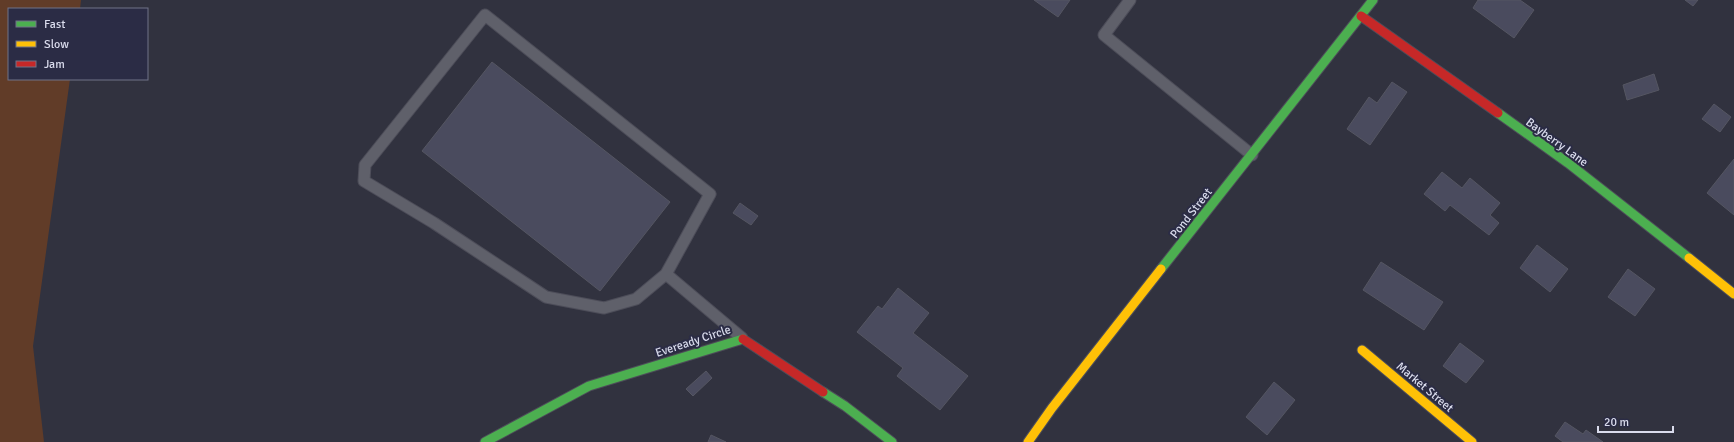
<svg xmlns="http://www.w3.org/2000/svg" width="1734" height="442" viewBox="0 0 1734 442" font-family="Signika,sans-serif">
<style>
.green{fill:#613c28}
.building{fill:#4a4b5e;stroke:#555662}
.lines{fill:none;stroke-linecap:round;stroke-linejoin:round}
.lane-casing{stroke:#4d4d59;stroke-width:13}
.fast-casing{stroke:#4d4d59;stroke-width:11}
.slow-casing{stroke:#4d4d59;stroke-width:11}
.jam-casing{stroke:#4d4d59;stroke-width:11}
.lane{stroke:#5f606a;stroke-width:11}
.fast{stroke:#4caf50;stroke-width:9}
.slow{stroke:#ffc107;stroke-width:9}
.jam{stroke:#c62828;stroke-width:9}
.labels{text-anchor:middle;stroke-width:4;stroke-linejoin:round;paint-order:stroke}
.street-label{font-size:12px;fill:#d9dbec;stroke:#2b2c45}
</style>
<rect width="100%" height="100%" fill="#31323f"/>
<!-- green -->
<path class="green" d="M0,0H81L80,9H9V79H70L33,346L44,442H0Z"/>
<!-- building -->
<path class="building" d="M1034,0H1070L1058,17Z
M1478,0H1520L1534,10L1514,38L1473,8Z
M1685,0H1698L1693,6Z
M492,62L670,202L600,291L422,151Z
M1654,74L1659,90L1627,100L1623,85Z
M1392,82L1407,92L1370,145L1347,129L1369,97L1377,103Z
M1714,104L1731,117L1720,132L1702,119Z
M1734,159V215L1707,193Z
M1442,172L1462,188L1470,178L1500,203L1490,215L1499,223L1489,235L1450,205L1445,211L1424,194Z
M740,203L758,216L751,225L733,213Z
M1537,245L1568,269L1550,292L1520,268Z
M1381,262L1443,302L1424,330L1363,290Z
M1628,269L1655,289L1635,316L1608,297Z
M898,288L929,313L913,333L968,376L940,410L897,376L903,368L857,332L878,306L882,309Z
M1460,343L1484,361L1466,383L1443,366Z
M706,371L712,378L693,396L686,389Z
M1274,382L1295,400L1267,435L1246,417Z
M1565,422L1583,434L1586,430L1603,442H1563L1555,436Z
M711,435L726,442H708Z"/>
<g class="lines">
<defs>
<path id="lane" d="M1130,0L1104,35L1252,155
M666,274L636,299L604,308L546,297L434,223L364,181L365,165L485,15L710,194L666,274L742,338"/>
<path id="fast" d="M1498,113L1568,163L1689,258
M1161,269L1373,0
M823,392L845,406L892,442
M485,442L589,386L743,339"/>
<path id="slow" d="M1689,258L1734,294
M1362,350L1472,442
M1028,442L1052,408L1161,269"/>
<path id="jam" d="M1361,16L1498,113
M743,339L823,392"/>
</defs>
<!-- lane casing -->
<use href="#lane" class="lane-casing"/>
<!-- fast casing -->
<use href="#fast" class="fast-casing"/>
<!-- slow casing -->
<use href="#slow" class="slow-casing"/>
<!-- jam casing -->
<use href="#jam" class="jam-casing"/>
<!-- lane -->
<use href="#lane" class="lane"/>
<!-- fast -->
<use href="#fast" class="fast"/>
<!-- slow -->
<use href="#slow" class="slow"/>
<!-- jam -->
<use href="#jam" class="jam"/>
</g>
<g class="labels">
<!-- street labels -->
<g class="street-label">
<text transform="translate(1557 142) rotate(36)" y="4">Bayberry Lane</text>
<text transform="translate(1191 213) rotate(-52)" y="4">Pond Street</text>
<text transform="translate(693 341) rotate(-18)" y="4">Eveready Circle</text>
<text transform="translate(1425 387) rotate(40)" y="4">Market Street</text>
</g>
</g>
<!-- legend -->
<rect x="8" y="8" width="140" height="72" fill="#2b2c45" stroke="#717288"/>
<rect x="16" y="21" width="20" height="6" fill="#4caf50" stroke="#717288"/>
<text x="44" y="28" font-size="12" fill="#d9dbec">Fast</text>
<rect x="16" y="41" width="20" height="6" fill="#ffc107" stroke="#717288"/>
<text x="44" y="48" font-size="12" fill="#d9dbec">Slow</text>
<rect x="16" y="61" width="20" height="6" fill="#c62828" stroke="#717288"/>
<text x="44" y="68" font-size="12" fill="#d9dbec">Jam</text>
<!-- scale -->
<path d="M1598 426v6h75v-6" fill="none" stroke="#d9dbec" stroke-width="2"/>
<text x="1604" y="426" font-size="12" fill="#d9dbec" stroke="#2b2c45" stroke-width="3" paint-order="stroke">20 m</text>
</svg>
